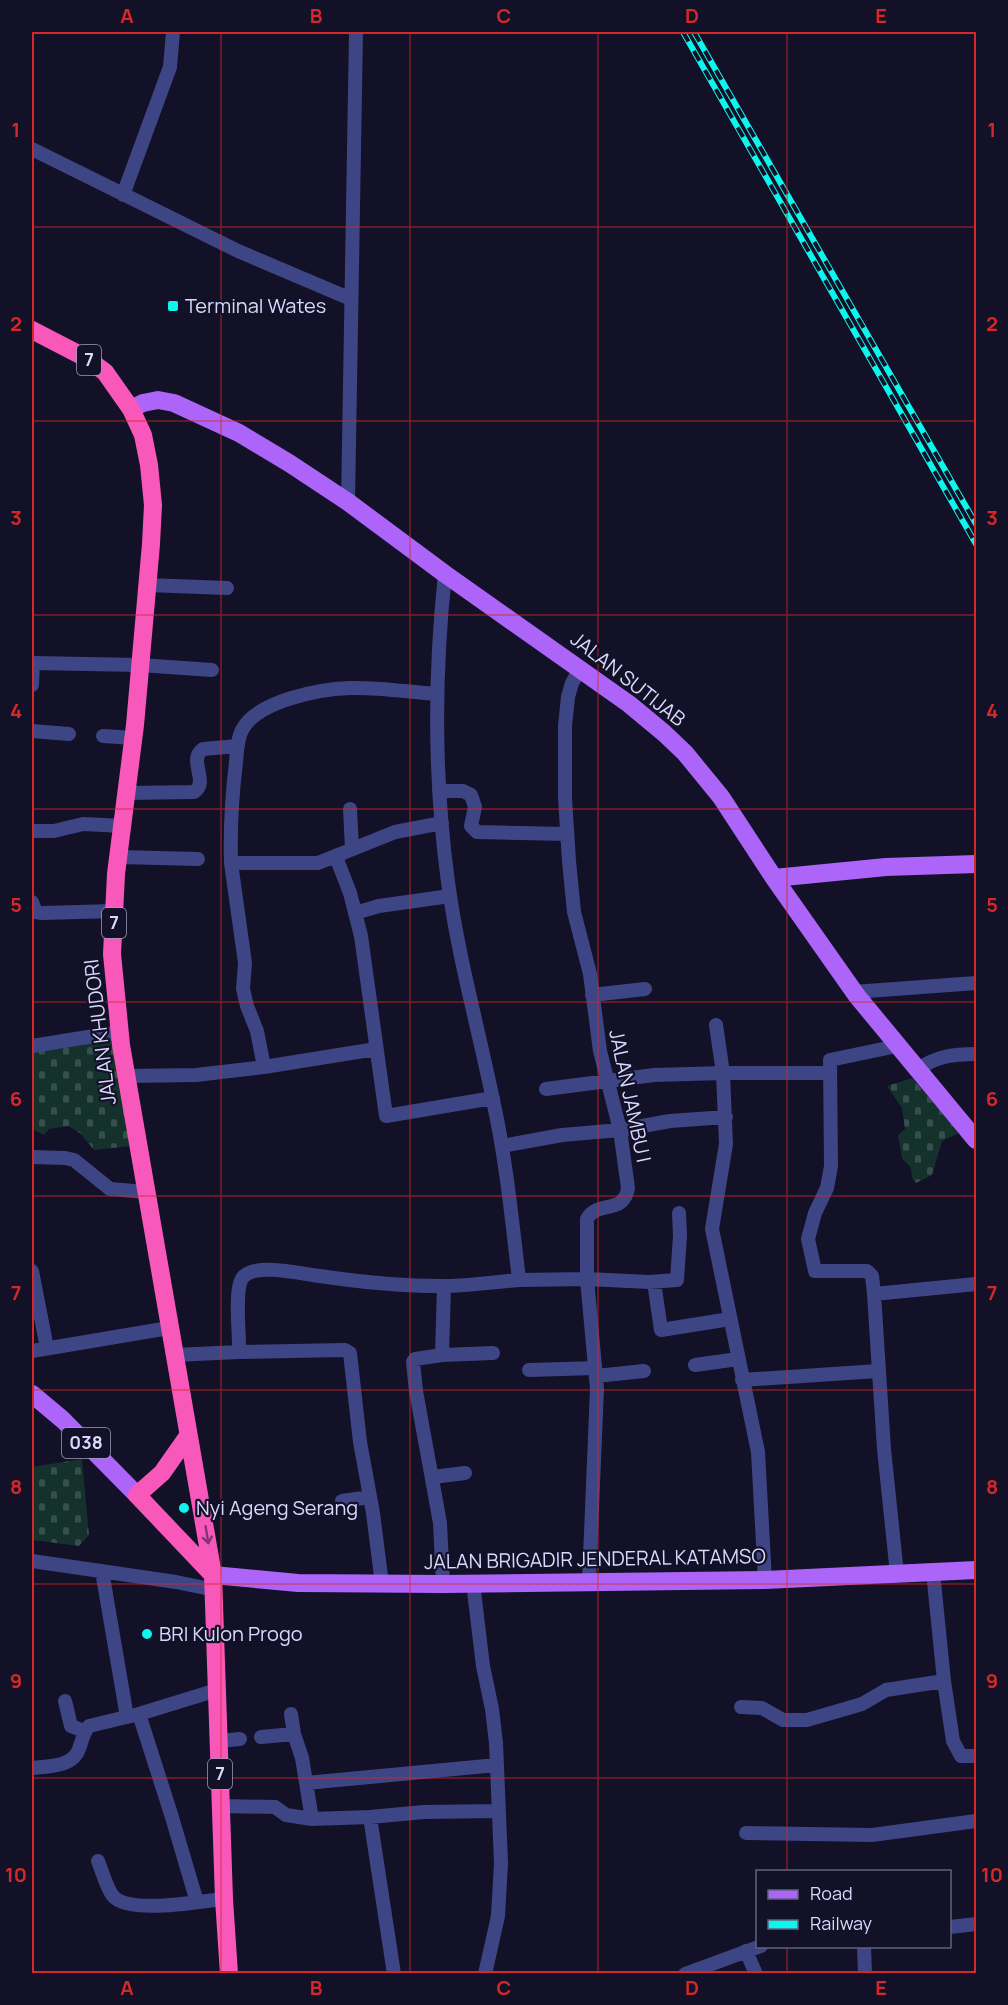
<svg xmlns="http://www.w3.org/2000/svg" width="1008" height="2005" viewBox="0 0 1008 2005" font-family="Manrope,sans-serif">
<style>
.cemetery{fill:url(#cemetery-stones)}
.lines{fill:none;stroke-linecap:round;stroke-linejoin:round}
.minor{stroke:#3e4584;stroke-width:14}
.major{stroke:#ad64f9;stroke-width:18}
.highway{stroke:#f958bb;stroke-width:18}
.rail-casing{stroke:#0cf6ed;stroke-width:6}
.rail{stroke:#121127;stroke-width:4;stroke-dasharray:11;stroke-linecap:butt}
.oneway{stroke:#863471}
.grid{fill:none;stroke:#d62828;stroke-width:1.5;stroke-opacity:0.55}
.poi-dot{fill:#0cf6ed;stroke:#121127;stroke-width:2}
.labels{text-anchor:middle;stroke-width:4.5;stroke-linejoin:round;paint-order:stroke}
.shield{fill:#121127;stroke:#9d9dbe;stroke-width:1.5}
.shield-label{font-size:18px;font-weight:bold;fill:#d9d9fe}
.poi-label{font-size:20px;fill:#d9d9fe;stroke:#121127;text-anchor:start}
.street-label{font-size:20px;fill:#d9d9fe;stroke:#121127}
.neatline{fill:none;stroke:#d62828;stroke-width:2}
.grid-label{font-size:20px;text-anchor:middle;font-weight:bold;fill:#d62828}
</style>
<defs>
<pattern id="cemetery-stones" width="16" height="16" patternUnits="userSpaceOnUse" patternTransform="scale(1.5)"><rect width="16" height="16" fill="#14312c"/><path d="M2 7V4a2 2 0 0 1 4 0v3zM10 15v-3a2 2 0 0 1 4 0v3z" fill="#364e4c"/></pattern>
</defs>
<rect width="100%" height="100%" fill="#121127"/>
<!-- cemetery -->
<path class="cemetery" d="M111,1034L131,1146L94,1150L80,1133L68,1126L49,1129L44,1135L32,1129V1049Z
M912,1078L959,1133L942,1141L932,1175L916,1183L912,1178L911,1168L902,1158L898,1135L905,1129L902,1108L887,1086Z
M82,1459L89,1535L79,1546L32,1540V1467Z"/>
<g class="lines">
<!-- minor -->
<path class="minor" d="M32,149L238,251L351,299
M123,195L170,67L173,32
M348,502L356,32
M445,574C434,677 434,779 448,882C458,956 478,1027 493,1100C506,1159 512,1220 519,1280L587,1279L649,1282L677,1280L680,1236L679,1213
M147,585L227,588
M32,663L140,665L212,670
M580,669L572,683L568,697L565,726V798L569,861L574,912L590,974L600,1051L620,1130L628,1188C624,1215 597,1200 587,1219V1279L597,1389L589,1581
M32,685L33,663
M437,694C408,692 378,687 350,688C319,689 257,701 242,730C237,739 237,752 236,762C232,795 230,829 231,863H318L395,832L442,823
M32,731L69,734
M103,736L134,738
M439,791H463L471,795L475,807L471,826L477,832L567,834
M127,793L194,792C210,782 187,760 203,749L238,746
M350,809L352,849
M32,831H54L83,824L123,826
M119,857L198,859
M336,857L350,893L361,936L386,1116L493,1098
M231,863L245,963L243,989L247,1006L257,1031L264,1067
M32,902L36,912L42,913L114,911
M355,913L379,906L450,896
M854,992L976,983
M592,995L645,989
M716,1025L723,1073H830
M32,1046L119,1032
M917,1070C936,1056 953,1054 976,1054
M126,1076L196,1075L264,1067L376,1049
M546,1089L654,1075L723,1073L726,1144L712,1229L758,1452L765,1580
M502,1146L562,1135L620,1130L670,1121L726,1117
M32,1157L65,1158L74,1160L110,1189L146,1192
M32,1271L47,1348
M654,1282L661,1330L730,1319
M874,1294L872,1276L867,1271H815L808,1239L815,1213L827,1188L831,1166L830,1060L897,1046
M32,1351L169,1328
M239,1352L345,1350L350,1353L360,1442L373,1513L382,1584
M174,1355L239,1352C240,1335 233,1286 244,1276C258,1263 301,1274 320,1276C360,1282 401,1286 442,1286C468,1286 494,1282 519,1280
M442,1355L493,1353
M695,1365L738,1359
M529,1370L595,1368
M596,1376L644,1371
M742,1380L878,1371
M433,1477L465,1473
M342,1501L370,1497
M32,1561L176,1582L215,1590
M102,1571L127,1717
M933,1572L944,1681L953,1741L961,1756H976
M897,1574L884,1449L874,1294L976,1284
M473,1583L483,1666L492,1709L496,1743L501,1863L498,1916L485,1974
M443,1584L440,1523L416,1391L413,1362L415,1359L442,1355L444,1286
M65,1701L71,1726L84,1731
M741,1707L762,1708L783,1720H807L862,1704L886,1690L944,1681
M139,1714L171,1814L197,1902
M291,1714L294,1734
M261,1737L294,1734L302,1758L312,1819
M219,1741L240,1739
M32,1768C48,1766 73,1767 79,1749C82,1741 83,1733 89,1726L139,1714L217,1690
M306,1783L497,1765
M221,1806L275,1807L286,1815L312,1819L370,1817L424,1812L498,1811
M370,1817L394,1974
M746,1833L872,1835L976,1821
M98,1861C102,1871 107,1889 113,1896C129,1915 201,1901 224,1899
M950,1927L976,1924
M864,1946L865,1974
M746,1951L756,1974
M685,1974L761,1946"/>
<!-- major -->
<path class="major" d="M131,409L143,403L158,400L174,403L239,433L289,463L348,502L445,574L629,704L664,733L685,753L721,797L774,878L857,996L976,1140
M774,878L886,867L976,864
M32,1394L63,1420L137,1495
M213,1575L298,1583L443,1584L765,1580L976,1570"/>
<!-- highway -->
<path class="highway" d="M32,330L86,358L105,372L131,409L143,435L149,465L153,505L151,544L135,725L116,874L112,954L121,1045L213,1575L224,1899L229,1974
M188,1436L162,1473L137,1495L213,1575"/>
<defs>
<path id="rail" d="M683,32L976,544
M694,32L976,524"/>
</defs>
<!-- rail casing -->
<use href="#rail" class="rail-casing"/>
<!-- rail -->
<use href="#rail" class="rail"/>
</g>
<!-- one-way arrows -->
<defs><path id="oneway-shaft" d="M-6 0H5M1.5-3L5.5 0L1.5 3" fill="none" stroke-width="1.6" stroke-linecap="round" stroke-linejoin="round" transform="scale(1.5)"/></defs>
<use class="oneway" href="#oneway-shaft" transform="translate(207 1535) rotate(81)"/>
<!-- grid -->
<path class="grid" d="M221,32V1974M410,32V1974M598,32V1974M787,32V1872M32,227H976M32,421H976M32,615H976M32,809H976M32,1002H976M32,1196H976M32,1390H976M32,1584H976M32,1778H976M787,1946V1974"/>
<!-- markers -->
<g class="poi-dot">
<rect x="167" y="300" width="12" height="12" rx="3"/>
<circle cx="184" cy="1508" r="6"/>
<circle cx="147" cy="1634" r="6"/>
</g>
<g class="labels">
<!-- shield labels -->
<g class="shield">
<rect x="77" y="345" width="24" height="30" rx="4.5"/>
<rect x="102" y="908" width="24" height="30" rx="4.5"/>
<rect x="62" y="1428" width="48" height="30" rx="4.5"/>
<rect x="208" y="1759" width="24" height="30" rx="4.5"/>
</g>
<g class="shield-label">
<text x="89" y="366">7</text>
<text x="114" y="929">7</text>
<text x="86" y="1449">038</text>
<text x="220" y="1780">7</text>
</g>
<!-- poi labels -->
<g class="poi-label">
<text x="185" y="313">Terminal Wates</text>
<text x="196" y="1515">Nyi Ageng Serang</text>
<text x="159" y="1641">BRI Kulon Progo</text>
</g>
<!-- street labels -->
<g class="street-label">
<text transform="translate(628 679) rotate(38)" y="7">JALAN SUTIJAB</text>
<text transform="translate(100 1032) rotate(-97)" y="7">JALAN KHUDORI</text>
<text transform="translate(630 1096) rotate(78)" y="7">JALAN JAMBU I</text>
<text transform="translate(595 1559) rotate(-1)" y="7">JALAN BRIGADIR JENDERAL KATAMSO</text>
</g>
</g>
<!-- border -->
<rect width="1008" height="2005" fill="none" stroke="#121127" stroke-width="66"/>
<!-- legend -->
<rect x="756" y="1870" width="195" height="78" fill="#121127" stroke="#62617d" stroke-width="1.5"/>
<rect x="768" y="1890" width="30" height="9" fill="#ad64f9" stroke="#62617d" stroke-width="1.5"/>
<text x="810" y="1900" font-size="18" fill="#d9d9fe">Road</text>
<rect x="768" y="1920" width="30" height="9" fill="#0cf6ed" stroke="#62617d" stroke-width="1.5"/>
<text x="810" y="1930" font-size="18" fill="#d9d9fe">Railway</text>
<rect x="33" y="33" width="942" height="1939" class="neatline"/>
<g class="grid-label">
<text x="127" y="23">A</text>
<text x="316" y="23">B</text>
<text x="504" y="23">C</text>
<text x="692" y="23">D</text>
<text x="881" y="23">E</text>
<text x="16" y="137">1</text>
<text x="992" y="137">1</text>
<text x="16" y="331">2</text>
<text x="992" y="331">2</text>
<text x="16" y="525">3</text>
<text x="992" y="525">3</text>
<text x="16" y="718">4</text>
<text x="992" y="718">4</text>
<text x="16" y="912">5</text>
<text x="992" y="912">5</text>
<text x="16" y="1106">6</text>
<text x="992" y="1106">6</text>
<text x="16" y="1300">7</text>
<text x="992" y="1300">7</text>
<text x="16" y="1494">8</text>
<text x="992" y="1494">8</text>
<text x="16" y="1688">9</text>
<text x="992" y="1688">9</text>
<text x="16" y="1882">10</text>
<text x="992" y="1882">10</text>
<text x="127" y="1995">A</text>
<text x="316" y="1995">B</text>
<text x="504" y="1995">C</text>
<text x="692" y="1995">D</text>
<text x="881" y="1995">E</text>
</g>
</svg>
